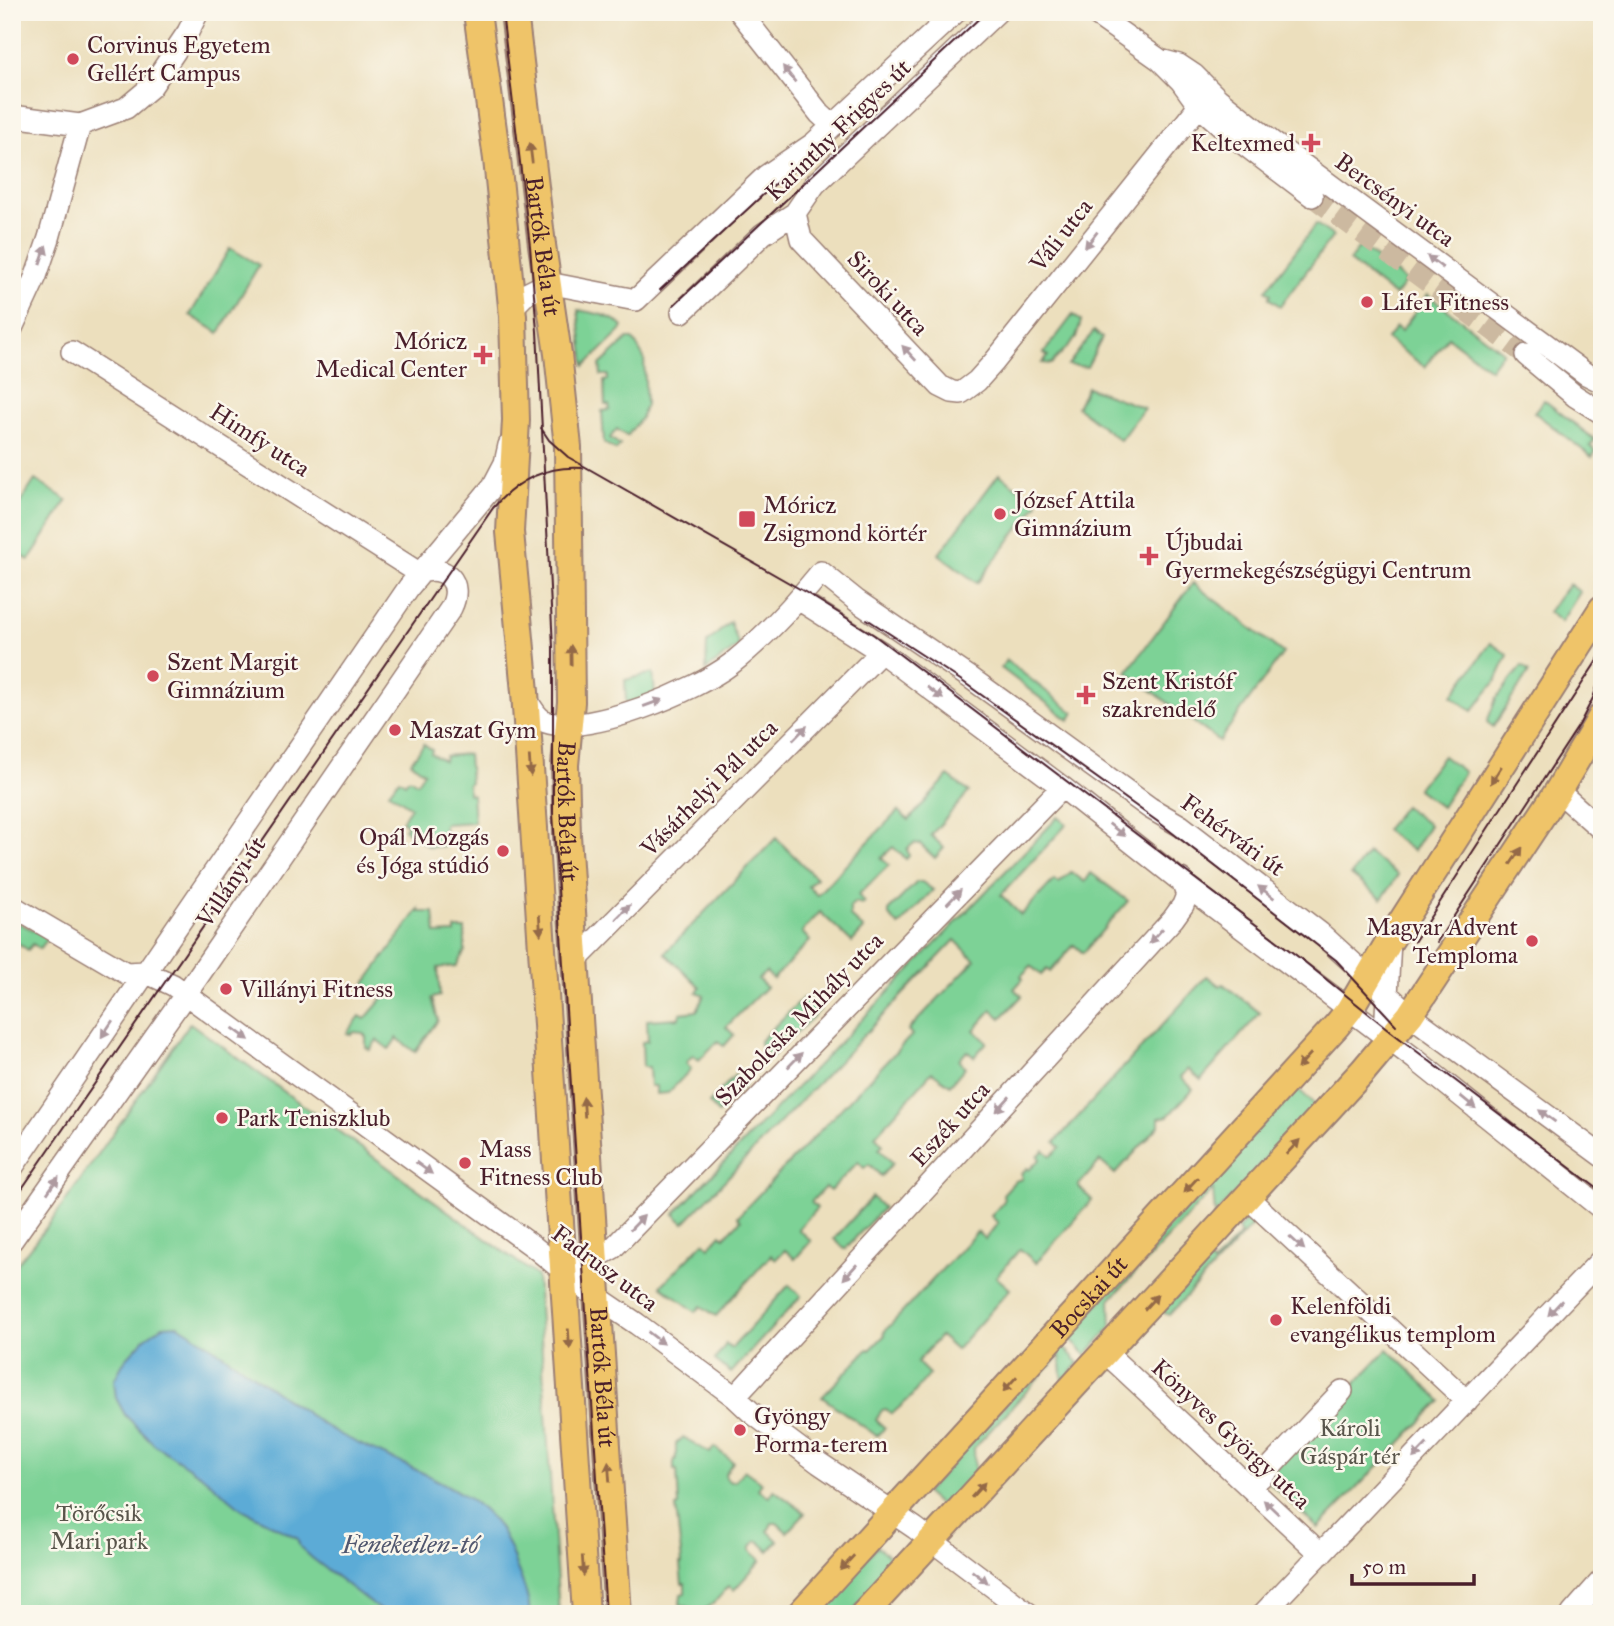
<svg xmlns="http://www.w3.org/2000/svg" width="1614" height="1626" viewBox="0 0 1614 1626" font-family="'IM FELL Great Primer',serif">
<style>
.green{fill:#7dd296;stroke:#647860;stroke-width:2}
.water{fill:#5cabd6;stroke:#536580;stroke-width:2}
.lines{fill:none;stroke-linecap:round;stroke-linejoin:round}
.minor-tunnel{stroke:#ccb9a0;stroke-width:21;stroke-dasharray:21 10;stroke-linecap:butt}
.minor-casing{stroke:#9b7f74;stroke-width:24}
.major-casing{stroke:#9b7f74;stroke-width:30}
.minor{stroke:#fff;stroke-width:21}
.major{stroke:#efc469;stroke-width:26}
.tram{stroke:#4a1f2b;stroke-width:2}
.oneway{fill:#ae9aa0}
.oneway2{fill:#946947}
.poi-dot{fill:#d1495b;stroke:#fbf7ec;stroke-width:2.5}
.labels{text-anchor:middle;stroke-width:5;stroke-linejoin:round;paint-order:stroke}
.poi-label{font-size:24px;fill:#4a1f2b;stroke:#fbf7ec;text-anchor:start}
.street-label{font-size:24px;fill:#4a1f2b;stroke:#fbf7ec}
.park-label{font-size:24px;fill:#59554b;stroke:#fbf7ec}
.water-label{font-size:26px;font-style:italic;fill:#51576f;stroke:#fbf7ec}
</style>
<rect width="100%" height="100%" fill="#fbf7ec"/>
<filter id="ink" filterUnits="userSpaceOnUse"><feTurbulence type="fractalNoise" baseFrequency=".0143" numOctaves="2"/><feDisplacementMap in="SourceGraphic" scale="14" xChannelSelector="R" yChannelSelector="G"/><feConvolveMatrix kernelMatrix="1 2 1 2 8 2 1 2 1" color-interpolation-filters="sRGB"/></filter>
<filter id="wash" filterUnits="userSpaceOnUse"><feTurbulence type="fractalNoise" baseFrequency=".00686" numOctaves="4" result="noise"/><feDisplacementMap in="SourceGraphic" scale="28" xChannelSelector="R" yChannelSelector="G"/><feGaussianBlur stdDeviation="1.57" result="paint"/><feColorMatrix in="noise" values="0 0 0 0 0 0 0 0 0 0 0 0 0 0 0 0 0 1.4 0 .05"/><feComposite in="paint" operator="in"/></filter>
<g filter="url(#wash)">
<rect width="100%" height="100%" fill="#ecdfbd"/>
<!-- green -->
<path class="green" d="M1316,224L1333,236L1280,306L1269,298L1271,294L1266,290Z
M1360,246L1406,281L1395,296L1349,261Z
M230,248L259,265L219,333L190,315Z
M1428,295L1503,352L1490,369L1448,337L1425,367L1387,339L1396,327L1401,331Z
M578,310C593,313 613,315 623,327L621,331L585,366Z
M1073,315L1081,321L1076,338L1051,364L1042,363L1048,356L1044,353Z
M1094,331L1102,338L1087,367L1068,365Z
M628,339H633L644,358L646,404L641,418L627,436L617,429L610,438L620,445L616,450L604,443L602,411L610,410L609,405H605L604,381L608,380V375H601L600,365Z
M1087,387L1144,408L1120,440L1077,407Z
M1544,400L1595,440L1590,446L1596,451L1592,457L1534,412Z
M999,474L1038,503L977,583L939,554Z
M35,480L67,500L29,560L12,549V515Z
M1193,583L1283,653L1219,741L1127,672Z
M1569,584L1580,592L1561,622L1548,612Z
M730,622L739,646L706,670L707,643Z
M1491,643L1508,655L1496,681L1472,711L1452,696Z
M1006,660L1074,713L1069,720L1001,668Z
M1522,666L1529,672L1493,727L1487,722L1496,699Z
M653,673L655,695L626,703L625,680Z
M424,744L432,750L431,753L444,761L445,756L468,754L470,783L468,784V794H472L474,822L444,824L445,846L429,847L404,829L407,825L402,821L411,807L389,792L399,779L405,783L409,778L417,783L424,772L411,762Z
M1443,756L1464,772L1441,807L1417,789Z
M948,776L969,792L931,835L944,848L935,858L920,844L914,843L907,849L909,856L906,859L893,847L881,858L889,865L858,895L864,902L862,904L855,902L850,907V916L864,929L852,942L820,912L802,932L810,941L773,979L766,972L758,979L766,987L726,1027L734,1035L724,1046L718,1041L699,1060L693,1055L686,1063L691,1069L668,1093L656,1094V1086H650L649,1067H643L642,1042L648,1041L647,1020L679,1018L680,1013L697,1011L704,995L697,992L700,987L665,953L776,838L816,878L808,886L817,895L898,811L909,820Z
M1404,806L1429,825L1413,851L1385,830Z
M1058,817L1067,824L1001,895L1021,915L1054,880L1059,883L1071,872L1085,882L1091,873L1128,901L1083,953L1074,945L1050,972L1047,969L1041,975L1031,966L1021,976L1023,979L1014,989L1022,996L1001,1018L992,1010L974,1030L987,1042L974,1057L967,1051L959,1060L965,1067L950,1085L932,1072L875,1136L883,1145L879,1149L893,1163L881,1176L869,1164L864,1168L858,1162L830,1191L825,1187L811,1202L817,1208L798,1229L811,1241L795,1259L785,1250L776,1259L771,1255L716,1316L701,1306L696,1312L661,1286L704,1242L709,1247L721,1234L724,1237L741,1220L738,1216L912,1035L908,1030L975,960L955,940L684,1223L674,1214Z
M1368,853L1398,875L1382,899L1351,875Z
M917,882H922L933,890L899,926L889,916V910Z
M419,909V912H434L436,934L455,933V929H465V951L456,966L438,968L440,996L432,998L438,1020L415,1052L397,1038L389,1049L377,1040L370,1050L366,1047V1037L363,1033L354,1032L350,1035L347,1033L360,1016L365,1019L383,998L364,985Z
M12,920L49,937L40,949L33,944L28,950L12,939Z
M1207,976L1220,986L1223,984L1260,1013L1201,1080L1188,1069L1181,1077L1193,1089L1168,1116L1159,1118V1126L1115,1174L1100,1161L1078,1186L1092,1200L1036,1263L1020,1249L996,1277L1010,1289L956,1350L940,1336L917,1362L929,1374L910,1398L892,1414L886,1409L882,1410L876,1420L885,1428L877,1436L822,1397L868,1349L870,1350L885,1335L884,1332L977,1232L985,1239L998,1223L991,1216L1004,1201L1003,1194L1015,1181L1022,1179L1021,1174L1027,1168L1029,1170L1040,1159L1038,1156L1044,1150L1051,1156L1060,1147L1055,1142Z
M803,998H807L820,1010L771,1057L760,1045V1041Z
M190,1023L537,1276L559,1614H12V1270L53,1219Z
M735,1075L745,1085L718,1113L709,1103Z
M1296,1087L1315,1105L1215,1215L1213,1189L1110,1300L1111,1327L1086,1355L1068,1337Z
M872,1197L883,1208L845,1249L834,1239Z
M1251,1220L1256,1221L1169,1315L1162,1312L1209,1260L1213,1264L1241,1234L1238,1229L1244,1222Z
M789,1285L801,1296L731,1373L715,1360L726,1344L732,1348Z
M1061,1344L1079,1363L1063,1382L1060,1355L974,1448L975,1477L945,1510L925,1493Z
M1388,1349L1441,1401L1318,1528L1265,1479Z
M683,1437L710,1453L714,1447L733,1462L725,1474L726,1478L730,1482L735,1481L744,1470L762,1483L758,1489L769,1497L774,1490L805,1513L787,1532L777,1523H772L768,1531L778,1541L769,1551L759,1541L755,1542L751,1547V1551L761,1560L734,1590L729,1586C710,1606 708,1618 680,1604L681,1594L685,1593V1584H682L680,1564H682L676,1507L679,1506L677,1470H674V1459H676V1444Z
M877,1546L897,1563L850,1614H815Z"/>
<!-- water -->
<path class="water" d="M178,1325C230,1356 277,1394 327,1427C377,1458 468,1481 500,1529C508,1541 512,1555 517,1568C523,1583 529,1597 530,1614H385L312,1558L300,1547L297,1538L242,1509L201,1475L155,1445L125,1415L116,1398L114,1380L125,1360L145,1338L163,1326Z"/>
</g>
<g filter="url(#ink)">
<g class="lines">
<!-- minor-tunnel -->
<path class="minor-tunnel" d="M1312,196L1526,355"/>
<defs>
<path id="minor" d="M740,12L820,114L833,126
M1092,12L1160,60L1181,81L1199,106L1233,136L1312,196
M1160,60L1179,65L1194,75L1218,99L1272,142L1586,374L1602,382
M12,116L80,125L126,108L151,87L188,32L198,12
M795,213L801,239L940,386L952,392L961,393L977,381L994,362L1199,106
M512,308L526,294L548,283L636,300L766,176L813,144L956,12
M682,312L763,234L795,213L815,184L997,12
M12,328L36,276L49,238L80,125
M72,352L419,573
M1526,355L1575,396L1602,413
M798,599L881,652L1062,787L1201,897L1415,1059L1602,1209
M526,698C531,707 536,718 546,722C589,736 697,690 731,664C765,637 794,605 821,572L857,601L972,679L1150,808L1181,826L1320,933L1410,1015L1602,1156
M1558,791L1602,830
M12,906L126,973L145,972L173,985L534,1247L584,1288L637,1324L735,1397L751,1412L819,1463L915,1528L1029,1614
M575,961L881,652
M1389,1039L1386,1015L1390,940
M12,1168L409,587L493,486L505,463L509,445
M1247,1197L1467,1401
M12,1240L197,978L451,608C464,582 445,563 419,573
M564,1271L579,1267L613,1248L1062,787
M1105,1352L1321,1554
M735,1397L1173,919L1183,905L1187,895L1181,879
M1260,1478L1342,1391
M1263,1614L1602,1259
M1572,1614L1602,1580"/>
<g id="major">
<path d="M477,12L497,159L513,316L516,420L510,532L525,692L586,1614"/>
<path id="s1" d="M514,12L542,245L558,354L568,447L571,702L565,765L567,835L618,1614"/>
<path id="s2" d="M800,1614L1337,1025L1349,1010L1390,940L1602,609"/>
<path d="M864,1614L1363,1071L1410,1015L1558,791L1602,716"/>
</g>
</defs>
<!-- minor casing -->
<use href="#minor" class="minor-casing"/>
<!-- major casing -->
<use href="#major" class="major-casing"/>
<!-- minor -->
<use href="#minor" class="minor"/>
<!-- major -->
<use href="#major" class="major"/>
<!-- tram -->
<path class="tram" d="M502,12L530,246L537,331L553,647V813L606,1614
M660,290L778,181L828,149
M674,305L986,12
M541,428L549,440L568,457L805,592L874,635L1301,959L1394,1034L1602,1192
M867,619L962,681L1161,824L1336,960L1396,1025
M1414,942L1602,653
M1437,942L1579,725L1593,698L1602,672
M12,1203L493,508C516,481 546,465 583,468"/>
</g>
<!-- one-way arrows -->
<defs><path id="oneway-solid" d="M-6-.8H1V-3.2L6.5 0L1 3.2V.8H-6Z" transform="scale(1.75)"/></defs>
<g class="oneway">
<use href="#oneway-solid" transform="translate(789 74) rotate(-128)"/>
<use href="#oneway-solid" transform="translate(1091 240) rotate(128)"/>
<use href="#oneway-solid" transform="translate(43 255) rotate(-71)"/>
<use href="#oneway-solid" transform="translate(1435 262) rotate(-143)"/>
<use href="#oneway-solid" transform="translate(909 353) rotate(-133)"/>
<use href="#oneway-solid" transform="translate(935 693) rotate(37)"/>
<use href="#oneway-solid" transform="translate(653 703) rotate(-20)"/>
<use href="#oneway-solid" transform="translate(800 733) rotate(-45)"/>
<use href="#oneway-solid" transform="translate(1117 830) rotate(38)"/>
<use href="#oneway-solid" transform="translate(1266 892) rotate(-143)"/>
<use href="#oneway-solid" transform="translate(954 897) rotate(-46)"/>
<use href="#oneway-solid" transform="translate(623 912) rotate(-45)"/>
<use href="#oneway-solid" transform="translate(1156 936) rotate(132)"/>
<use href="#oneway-solid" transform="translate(107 1029) rotate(124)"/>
<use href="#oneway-solid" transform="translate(241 1034) rotate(36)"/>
<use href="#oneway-solid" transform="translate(795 1060) rotate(-46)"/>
<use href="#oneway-solid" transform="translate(1468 1102) rotate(39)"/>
<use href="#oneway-solid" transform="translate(1003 1104) rotate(132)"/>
<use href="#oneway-solid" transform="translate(1547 1116) rotate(-144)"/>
<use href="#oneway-solid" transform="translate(424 1168) rotate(36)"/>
<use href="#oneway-solid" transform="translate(53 1185) rotate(-55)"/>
<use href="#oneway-solid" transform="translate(637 1223) rotate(-46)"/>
<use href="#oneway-solid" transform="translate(1297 1243) rotate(42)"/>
<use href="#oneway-solid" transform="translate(850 1272) rotate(132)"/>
<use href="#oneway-solid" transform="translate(1555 1308) rotate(133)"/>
<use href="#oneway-solid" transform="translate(656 1338) rotate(37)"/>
<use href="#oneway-solid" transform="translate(1420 1451) rotate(134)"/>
<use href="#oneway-solid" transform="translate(1271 1507) rotate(-137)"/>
<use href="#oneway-solid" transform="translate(980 1577) rotate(37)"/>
</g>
<g class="oneway2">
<use href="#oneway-solid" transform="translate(531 153) rotate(-97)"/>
<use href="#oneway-solid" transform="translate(571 655) rotate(-91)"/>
<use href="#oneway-solid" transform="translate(530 766) rotate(86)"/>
<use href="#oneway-solid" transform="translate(1496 775) rotate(122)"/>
<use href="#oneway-solid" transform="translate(1516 856) rotate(-56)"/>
<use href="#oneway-solid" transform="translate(540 925) rotate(86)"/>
<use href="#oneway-solid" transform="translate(1304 1061) rotate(132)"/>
<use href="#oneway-solid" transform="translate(584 1107) rotate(-94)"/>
<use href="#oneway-solid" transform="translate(1293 1147) rotate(-47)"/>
<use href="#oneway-solid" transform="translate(1191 1185) rotate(132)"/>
<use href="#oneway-solid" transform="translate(1151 1302) rotate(-48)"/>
<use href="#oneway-solid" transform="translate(569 1339) rotate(86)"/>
<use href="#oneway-solid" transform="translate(1010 1384) rotate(132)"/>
<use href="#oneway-solid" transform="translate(609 1472) rotate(-94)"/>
<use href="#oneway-solid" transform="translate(978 1490) rotate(-48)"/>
<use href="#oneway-solid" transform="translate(847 1563) rotate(133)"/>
<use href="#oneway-solid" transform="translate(583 1566) rotate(86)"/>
</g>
</g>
<!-- markers -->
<g class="poi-dot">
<circle cx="73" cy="59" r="7"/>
<path d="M1307.5 132.5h7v7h7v7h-7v7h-7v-7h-7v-7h7z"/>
<circle cx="1367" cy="302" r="7"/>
<path d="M479.5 344.5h7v7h7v7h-7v7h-7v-7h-7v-7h7z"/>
<circle cx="1000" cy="514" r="7"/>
<rect x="738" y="510" width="18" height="18" rx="3.5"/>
<path d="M1145.5 545.5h7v7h7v7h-7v7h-7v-7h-7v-7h7z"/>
<circle cx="153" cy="676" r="7"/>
<path d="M1082.5 684.5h7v7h7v7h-7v7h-7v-7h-7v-7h7z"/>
<circle cx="395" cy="730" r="7"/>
<circle cx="503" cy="851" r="7"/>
<circle cx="1532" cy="941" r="7"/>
<circle cx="226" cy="989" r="7"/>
<circle cx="222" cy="1118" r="7"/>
<circle cx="465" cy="1163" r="7"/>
<circle cx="1276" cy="1320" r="7"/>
<circle cx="740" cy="1430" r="7"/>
</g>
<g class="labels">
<!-- poi labels -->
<g class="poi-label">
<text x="87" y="53">Corvinus Egyetem<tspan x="87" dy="28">Gellért Campus</tspan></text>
<text x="1295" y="151" text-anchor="end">Keltexmed</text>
<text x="1381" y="310">Life1 Fitness</text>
<text x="467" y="349" text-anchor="end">Móricz<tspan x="467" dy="28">Medical Center</tspan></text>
<text x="1014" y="508">József Attila<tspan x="1014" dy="28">Gimnázium</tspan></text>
<text x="763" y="513">Móricz<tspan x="763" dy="28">Zsigmond körtér</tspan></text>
<text x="1165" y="550">Újbudai<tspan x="1165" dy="28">Gyermekegészségügyi Centrum</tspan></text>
<text x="167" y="670">Szent Margit<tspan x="167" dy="28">Gimnázium</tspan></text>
<text x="1102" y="689">Szent Kristóf<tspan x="1102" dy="28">szakrendelő</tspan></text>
<text x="409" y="738">Maszat Gym</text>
<text x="489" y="845" text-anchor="end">Opál Mozgás<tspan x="489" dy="28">és Jóga stúdió</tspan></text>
<text x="1518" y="935" text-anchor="end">Magyar Advent<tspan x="1518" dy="28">Temploma</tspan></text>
<text x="240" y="997">Villányi Fitness</text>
<text x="236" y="1126">Park Teniszklub</text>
<text x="479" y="1157">Mass<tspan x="479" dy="28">Fitness Club</tspan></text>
<text x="1290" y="1314">Kelenföldi<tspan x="1290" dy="28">evangélikus templom</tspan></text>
<text x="754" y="1424">Gyöngy<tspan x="754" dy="28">Forma-terem</tspan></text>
</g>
<!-- street labels -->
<g class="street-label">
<text transform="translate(838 130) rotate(-44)" y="8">Karinthy Frigyes út</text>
<text transform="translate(1395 200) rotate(36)" y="8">Bercsényi utca</text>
<text transform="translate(1061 235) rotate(-52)" y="8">Váli utca</text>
<text dy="8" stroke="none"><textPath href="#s1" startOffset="236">Bartók Béla út</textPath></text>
<text transform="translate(888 293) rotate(47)" y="8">Siroki utca</text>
<text transform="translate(260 440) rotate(33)" y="8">Himfy utca</text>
<text transform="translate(709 788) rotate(-45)" y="8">Vásárhelyi Pál utca</text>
<text dy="8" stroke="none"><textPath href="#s1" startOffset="803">Bartók Béla út</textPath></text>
<text transform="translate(1233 835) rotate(36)" y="8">Fehérvári út</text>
<text transform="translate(231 882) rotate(-56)" y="8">Villányi út</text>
<text transform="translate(799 1019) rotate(-46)" y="8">Szabolcska Mihály utca</text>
<text transform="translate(950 1124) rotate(-48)" y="8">Eszék utca</text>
<text transform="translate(605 1268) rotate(37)" y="8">Fadrusz utca</text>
<text dy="8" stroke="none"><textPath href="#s2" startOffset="429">Bocskai út</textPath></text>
<text dy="8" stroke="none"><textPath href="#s1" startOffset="1370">Bartók Béla út</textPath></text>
<text transform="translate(1231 1434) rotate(43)" y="8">Könyves György utca</text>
</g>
<!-- park labels -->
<g class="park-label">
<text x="1350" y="1436">Károli<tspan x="1350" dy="28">Gáspár tér</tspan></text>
<text x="99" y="1521">Törőcsik<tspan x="99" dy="28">Mari park</tspan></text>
</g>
<!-- water labels -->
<g class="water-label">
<text x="410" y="1553">Feneketlen-tó</text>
</g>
</g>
<!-- margin -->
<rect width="1614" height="1626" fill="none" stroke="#fbf7ec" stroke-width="42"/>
<!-- scale -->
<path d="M1352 1574v10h122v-10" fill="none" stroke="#4a1f2b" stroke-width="3.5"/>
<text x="1362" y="1574" font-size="21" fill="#4a1f2b" stroke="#fbf7ec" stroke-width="5" paint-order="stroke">50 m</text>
</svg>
